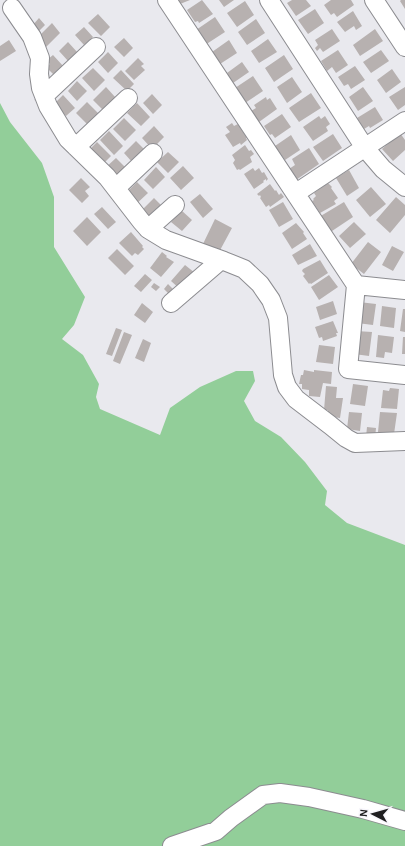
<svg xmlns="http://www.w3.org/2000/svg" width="405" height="846" viewBox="0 0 405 846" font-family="'Alegreya Sans',sans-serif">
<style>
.green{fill:#92ce99}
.building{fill:#b7b1b0}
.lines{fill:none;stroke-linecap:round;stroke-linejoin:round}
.minor-casing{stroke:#8c8c90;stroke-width:20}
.minor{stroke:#fff;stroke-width:18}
</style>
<rect width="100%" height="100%" fill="#e9e9ee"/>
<!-- green -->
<path class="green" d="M0,103L10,122L42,163L54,197V247L85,297L74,325L62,339L83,355L99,384L96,397L100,409L160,435L170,408L200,387L236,371H253L255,381L244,401L255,421L281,437L305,462L327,491L325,505L347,523L405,545V846H0Z"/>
<!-- building -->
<path class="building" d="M177,0H190L180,4Z
M202,0L213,14L199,23L198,21L195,22L187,10Z
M219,0H234L224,7Z
M292,0H306L311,6L296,16L287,3Z
M331,0H351L354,5L337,17L334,13L331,15L324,5Z
M401,0H405V9L400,1Z
M245,1L254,15L237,27L227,13Z
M315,9L324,23L308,34L298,20Z
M353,11L362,26L356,30L354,26L345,32L337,22Z
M98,14L110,27L101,36L88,23Z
M215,17L225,32L205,45L196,30Z
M39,18L45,25L38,32L32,26Z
M256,19L265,33L247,45L238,32Z
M52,23L60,33L46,47L37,38Z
M84,27L93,37L84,45L75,35Z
M332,29L340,41L323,52L320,48L317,51L315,48L318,45L315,40Z
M375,29L383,41L360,56L353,45Z
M124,38L133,48L124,57L114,47Z
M268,39L277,52L259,63L251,51Z
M9,40L16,51L0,61V46Z
M229,40L237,53L220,64L212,52Z
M68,42L78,53L69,62L59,51Z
M338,50L348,65L336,73L332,67L327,71L321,61Z
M381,50L389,61L371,73L363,62Z
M108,52L118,63L108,73L98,62Z
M53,55L64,67L55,76L47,68L50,64L47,60Z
M284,55L293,69L274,82L265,68Z
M138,58L144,64L141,66L145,70L134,80L125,71Z
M242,62L249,72L233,83L227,73Z
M355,66L365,80L351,89L348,84L344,86L338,77Z
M93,68L105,80L94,91L82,78Z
M392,69L401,82L386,93L377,80Z
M121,70L134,84L127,91L113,78Z
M253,76L263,91L245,103L235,88Z
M292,77L302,92L287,103L277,87Z
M77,81L87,91L77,101L68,91Z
M106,87L116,98L103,110L93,100Z
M363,87L373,101L358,111L349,97Z
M405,87V105L398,110L389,97Z
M311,93L321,108L299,122L289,108Z
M152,94L162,105L153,114L143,103Z
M63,95L75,108L66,116L54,104Z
M266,97L267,100L270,98L277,109L259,122L251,111L256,108L254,105Z
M87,102L99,114L88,125L76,113Z
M137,103L150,117L141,126L127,113Z
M375,107L383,120L370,128L369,126L364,129L357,118Z
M282,114L291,127L275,138L272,134L270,135L264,126Z
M319,116L321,119L325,116L330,124L326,127L328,131L313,141L303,127Z
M124,118L136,130L125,141L113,129Z
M232,123L234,126L238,124L247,138H246L247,140L241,145L240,143L233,147L225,135L230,132L226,127Z
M154,126L164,137L152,149L142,138Z
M109,131L123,146L114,155L100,140Z
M400,133L405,140V150L393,161L382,149Z
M333,134L342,148L323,161L313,147Z
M291,135L300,150L285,160L275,146Z
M136,141L145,150L132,162L124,153Z
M97,142L111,156L102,165L88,151Z
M245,145L249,151L251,150L254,154L250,157L252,162L240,170L239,169L237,170L233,163L235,160L232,155Z
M309,148L319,164L296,180L289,169L295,165L292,159Z
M168,152L179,162L168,173L157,162Z
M116,158L126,168L114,179L104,169Z
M183,166L194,178L181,190L170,178Z
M156,167L165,177L153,189L144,180Z
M253,168L255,171L259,168L262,173L264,172L268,179L266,181V179L263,181L264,182L254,189L244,174Z
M349,170L359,188L347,196L336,178Z
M81,178L90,187L85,191L89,196L82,203L69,190Z
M137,182L148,193L133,207L123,196Z
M328,183L332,187L331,188L338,198L334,201L336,204L320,213L312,201L314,200L313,199L316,196L314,193Z
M270,184L275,191L276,190L279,195L281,193L284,197L270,207L269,205L266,207L260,198L261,197L260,195L259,196L257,194Z
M371,187L386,204L370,217L356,200Z
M200,194L213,209L203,218L190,202Z
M396,197L405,205V215L390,233L376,220Z
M154,198L161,205L148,217L141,211Z
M283,202L293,219L279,227L269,210Z
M344,202L353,217L329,233L319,217Z
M102,207L116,222L108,229L94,214Z
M181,210L192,220L182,231L171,222Z
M87,217L101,232L87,246L73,231Z
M215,219L232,228L218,254L202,246Z
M354,222L366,234L350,248L339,236Z
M296,223L304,232L303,233L307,239L292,249L282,233Z
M131,232L143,246L142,247L144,249L138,255L135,253L132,256L119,243Z
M368,242L381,252L364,274L351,264Z
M310,244L317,256L298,265L292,255Z
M392,246L404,252L393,271L382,265Z
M117,249L134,266L125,275L108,258Z
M162,252L167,256L166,257L174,262L161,277L150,268Z
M320,260L328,273L311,284L310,283L309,284L303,276L305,274L302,271L303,269Z
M185,265L195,273L181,290L171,281Z
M145,274L152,280L141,292L134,286Z
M329,275L338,287L319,300L311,287Z
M154,283L160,287L156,291L151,287Z
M168,284L174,290L170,295L164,289Z
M333,301L337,314L320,320L316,307Z
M359,302L376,304L373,325L357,323Z
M142,303L153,312L145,323L134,315Z
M382,306L396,308L394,328L380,326Z
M403,309H405V332L400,331Z
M333,321L338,333H336L337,336L323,341L322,337L319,338L315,327Z
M116,328L122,330L112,356L106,354Z
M356,331L372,332L369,356L354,354Z
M124,332L132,335L120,364L113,361Z
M378,335L394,337L392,353L385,352L384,358L376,357Z
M403,337H405V354H402Z
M143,339L151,343L144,362L135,358Z
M319,345L335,347L333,364L316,362Z
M304,370L314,372V370L332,372L331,384L323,383L320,397L309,396V390L302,389V384H299L301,375H303Z
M353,384L368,386L365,406L350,404Z
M326,386L337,387L336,398H343L340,418L332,417V415H327L328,410H324Z
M390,388L399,389L397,409L381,408L383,390L389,391Z
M349,412L362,413L360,431L347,429Z
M380,412L397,413L394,434L378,432Z
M367,427L376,428L375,438L366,437Z"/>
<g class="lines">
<defs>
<path id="minor" d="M167,0L356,285L348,369L405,375
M269,0L365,148L383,169L405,187
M374,0L405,47
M12,8L32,37L40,58L39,74L41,88L48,106L68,139L107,177L141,221L148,229L166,240L224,261L244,269L260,284L271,300L278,318L283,375L287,387L296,399L330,425L346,438L355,443L405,441
M44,96L96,47
M76,147L128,98
M116,188L153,153
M296,193L405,121
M148,229L175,205
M356,285L405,290
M171,303L221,260
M172,846L216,831L231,818L263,795L280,793L309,797L363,809L405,821"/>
</defs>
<!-- minor casing -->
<use href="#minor" class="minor-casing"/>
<!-- minor -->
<use href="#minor" class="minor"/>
</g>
<!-- north arrow -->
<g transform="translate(373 814) rotate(276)" stroke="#f7f6fb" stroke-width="3" paint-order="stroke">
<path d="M0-3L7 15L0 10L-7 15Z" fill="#1f1f20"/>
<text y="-6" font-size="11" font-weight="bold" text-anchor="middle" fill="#1f1f20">N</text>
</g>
</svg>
